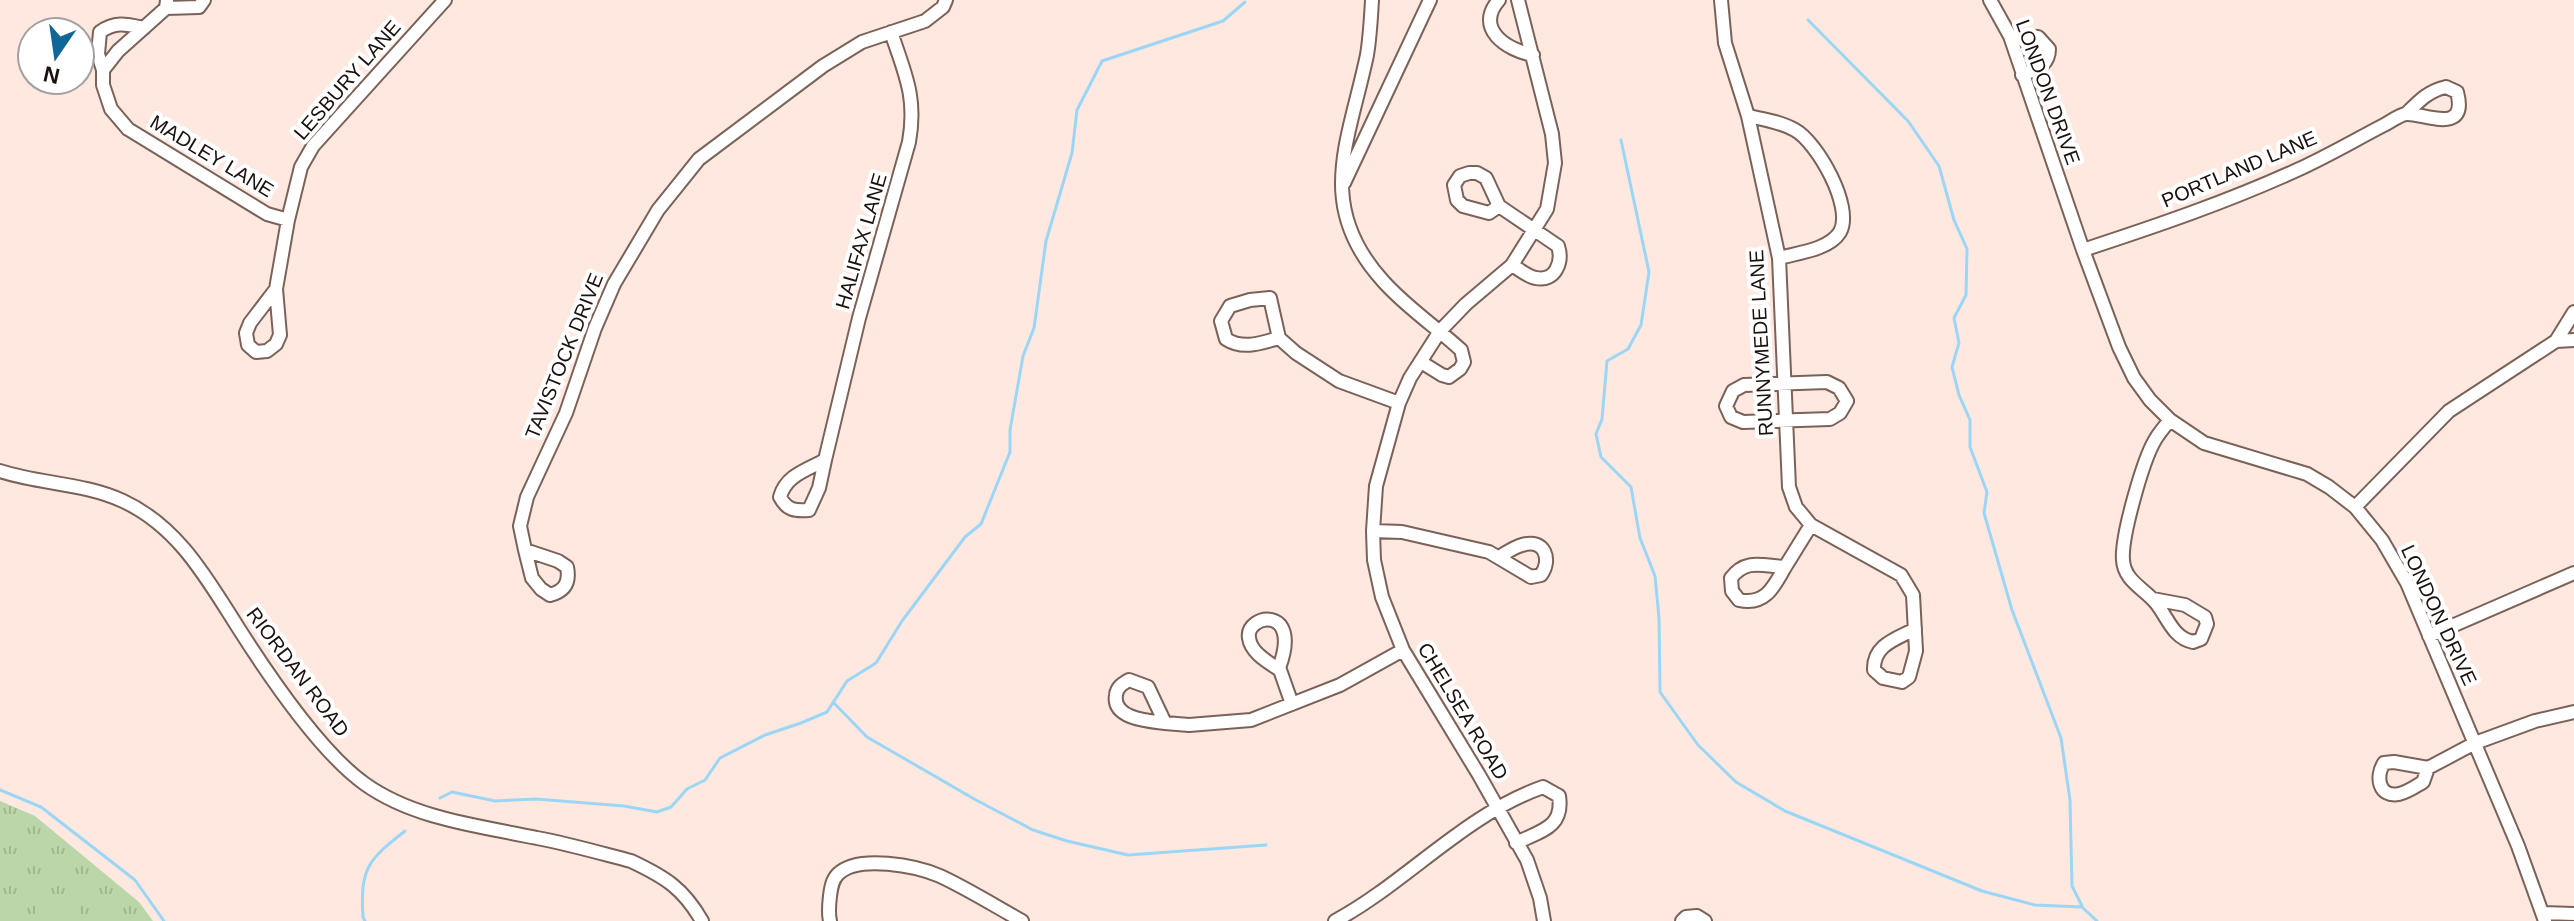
<svg xmlns="http://www.w3.org/2000/svg" width="2574" height="921" viewBox="0 0 2574 921" font-family="Helvetica,sans-serif">
<style>
.grass{fill:url(#grass-tufts)}
.pitch{fill:#bbd6a9}
.lines{fill:none;stroke-linecap:round;stroke-linejoin:round}
.stream{stroke:#9bd6f7;stroke-width:3}
.minor-casing{stroke:#7a6259;stroke-width:16}
.minor{stroke:#fff;stroke-width:12}
.labels{text-anchor:middle;stroke-width:8;stroke-linejoin:round;paint-order:stroke}
.street-label{font-size:20px;fill:#1b110e;stroke:#fff}
</style>
<defs>
<pattern id="grass-tufts" width="24" height="20" patternUnits="userSpaceOnUse" patternTransform="scale(2)"><rect width="24" height="20" fill="#bbd6a9"/><path d="M3 7l-1-3M5 7V3M7 7l1-3M15 17l-1-3M17 17v-4M19 17l1-3" fill="none" stroke="#a0b790"/></pattern>
</defs>
<rect width="100%" height="100%" fill="#ffe8df"/>
<!-- grass -->
<path class="grass" d="M0,801L35,816L139,902L153,921H0Z"/>
<!-- pitch -->
<path class="pitch" d="M53,901L77,908L84,921H40L37,913C40,904 43,902 53,901Z"/>
<g class="lines">
<!-- stream -->
<path class="stream" d="M1808,20L1908,121L1939,166L1954,220L1967,249L1966,295L1954,318L1959,343L1952,367L1959,395L1970,420V447L1987,492L1984,513L2012,610L2061,738L2070,800L2072,886L2082,906
M1621,140L1649,272L1641,325L1628,349L1607,361L1602,419L1596,434L1601,457L1631,487L1640,538L1655,576L1659,618L1660,692L1698,745L1736,782L1785,811L1982,891L2035,905L2082,907L2097,921
M833,702L867,737L976,800L1033,830L1067,841L1128,855L1266,845
M0,790L41,807L135,880L164,921
M440,798L452,792L495,801L536,799L624,806L657,812L671,807L687,789L705,780L720,758L765,735L801,723L827,712L847,681L876,663L902,621L965,537L981,524L1010,452V430L1023,356L1034,328L1046,241L1072,153L1077,110L1102,61L1223,21L1245,2
M365,921L363,917C360,868 368,860 405,831"/>
<defs>
<path id="minor" d="M167,0L166,8L118,51L103,70V85L111,109L128,129L267,214L288,220
M1372,0C1371,18 1370,37 1367,55C1349,141 1314,205 1383,281C1406,307 1435,326 1461,350L1464,362L1460,369L1449,377L1442,375L1421,362
M1499,0C1474,28 1506,50 1533,55
M1518,0L1552,134L1555,163L1547,209L1512,265L1466,304L1440,331L1410,378L1399,403L1376,486L1373,531L1374,560L1382,597L1403,650L1479,775L1527,860L1540,898L1544,921
M1721,0L1725,43L1748,116L1779,258L1789,487L1796,507L1811,525L1901,575L1913,595L1916,651L1909,677L1902,682L1883,678L1874,670C1873,645 1896,639 1915,629
M1990,0L2010,36L2083,250L2119,347L2134,378L2150,400L2170,420L2204,443L2307,474L2329,487L2355,507L2382,540L2407,583L2518,846L2545,921
M166,8L199,7L204,0
M2010,36L2038,37L2049,49C2049,66 2036,69 2022,75
M103,70L98,54L100,32C115,21 126,24 144,28
M1748,116C1763,119 1781,122 1795,130C1817,142 1854,207 1840,232C1829,250 1797,253 1779,258
M1344,183L1430,0
M1499,206L1489,213L1463,206L1457,200L1454,185L1460,176L1469,173H1477L1486,178L1499,206L1558,246C1563,261 1556,282 1536,278C1528,277 1519,269 1512,265
M2083,250C2156,226 2227,202 2297,170C2326,157 2355,140 2384,125C2390,122 2399,115 2406,114C2421,112 2469,137 2457,92L2446,87C2428,91 2419,101 2406,114
M276,289L250,323L246,333L248,345L256,352L267,351L276,344L280,335L276,289L288,220L301,167L313,146L445,0
M1279,338C1261,343 1243,350 1226,339L1221,321L1230,306L1250,300L1270,298L1279,338L1296,353L1339,381L1399,403
M2556,341L2574,340
M1827,382L1839,388L1847,401L1840,413L1830,419L1743,422L1731,417L1726,406L1733,391L1744,385Z
M825,460L819,488L809,510C794,511 787,510 780,497C786,475 807,470 825,460L859,318L909,142C917,97 905,74 891,32
M0,471C40,484 84,483 123,501C179,527 207,579 239,629C269,676 320,752 365,784C414,819 480,826 537,838C569,844 600,853 631,861C665,877 683,888 702,921
M2355,507L2449,411L2556,341L2574,312
M1373,531L1402,532L1489,552L1531,577L1541,575C1552,560 1545,538 1522,545C1514,547 1506,553 1499,557
M525,550L558,561L567,567C570,582 565,591 550,595L541,589L532,578L525,550L520,526L527,497L566,413L595,328L614,284L658,210L699,159L823,66L862,42L925,21L943,7L946,0
M1785,567C1774,587 1765,606 1739,600L1732,591L1731,578C1746,558 1763,566 1785,567L1811,525
M2153,599L2185,605L2205,617L2207,624L2201,639L2193,642C2173,638 2168,618 2156,603C2145,589 2124,581 2123,560C2121,537 2143,460 2155,440C2159,433 2165,426 2170,420
M2429,636L2574,573
M1280,670C1268,662 1251,653 1249,638C1245,614 1303,604 1279,668L1280,670L1292,704
M1165,723C1149,721 1112,719 1116,695C1117,687 1122,684 1129,680L1148,687L1165,723L1189,725L1251,720L1340,685L1403,650
M2428,768L2423,782C2416,786 2408,792 2399,794C2379,798 2375,777 2384,763L2394,762L2428,768L2475,743L2535,721L2574,712
M2543,913L2574,914
M830,921C828,913 829,905 830,896C831,888 832,880 838,874C858,854 917,866 940,876C968,889 995,906 1022,921
M1335,921C1407,882 1464,815 1543,787L1559,796C1564,828 1540,831 1516,843
M1682,921L1686,917L1697,916L1705,921"/>
</defs>
<!-- minor casing -->
<use href="#minor" class="minor-casing"/>
<!-- minor -->
<use href="#minor" class="minor"/>
</g>
<g class="labels">
<!-- street labels -->
<g class="street-label">
<text transform="translate(347 80) rotate(-49)" y="7">LESBURY LANE</text>
<text transform="translate(2048 92) rotate(70)" y="7">LONDON DRIVE</text>
<text transform="translate(212 156) rotate(31)" y="7">MADLEY LANE</text>
<text transform="translate(2239 169) rotate(-23)" y="7">PORTLAND LANE</text>
<text transform="translate(861 241) rotate(-74)" y="7">HALIFAX LANE</text>
<text transform="translate(1761 343) rotate(-93)" y="7">RUNNYMEDE LANE</text>
<text transform="translate(564 356) rotate(-68)" y="7">TAVISTOCK DRIVE</text>
<text transform="translate(2439 615) rotate(65)" y="7">LONDON DRIVE</text>
<text transform="translate(298 672) rotate(53)" y="7">RIORDAN ROAD</text>
<text transform="translate(1463 711) rotate(59)" y="7">CHELSEA ROAD</text>
</g>
</g>
<!-- north arrow -->
<g transform="translate(56 56) rotate(193)"><circle r="38" fill="#ffffff" stroke="#a4a09f" stroke-width="2"/>
<path d="M0-6L14 30L0 20L-14 30Z" fill="#106797"/>
<text y="-12" font-size="22" font-weight="bold" text-anchor="middle" fill="#1b110e">N</text>
</g>
</svg>
